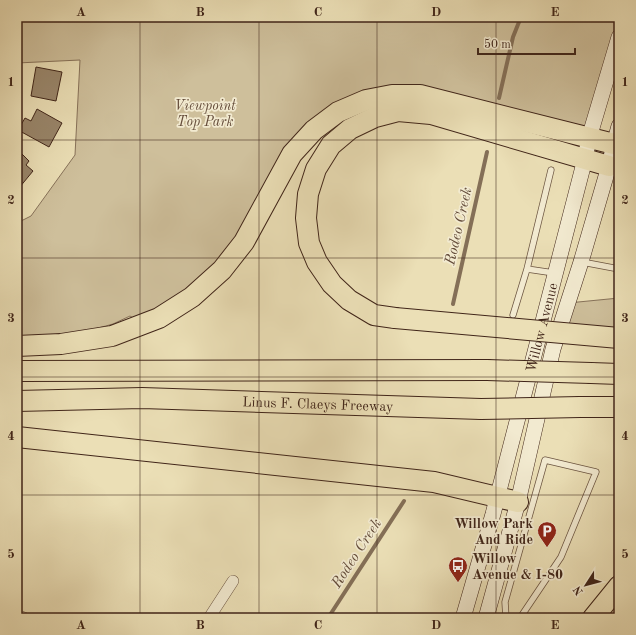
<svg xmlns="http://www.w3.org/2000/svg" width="636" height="635" viewBox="0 0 636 635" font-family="'Old Standard TT',serif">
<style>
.green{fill:#cebf9b;stroke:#87725a}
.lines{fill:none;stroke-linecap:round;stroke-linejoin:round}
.stream{stroke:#846f57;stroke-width:4}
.building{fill:#99866b;stroke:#402519}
.lane-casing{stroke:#6b5440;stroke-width:7}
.street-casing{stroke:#6b5440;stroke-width:12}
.secondary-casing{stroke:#402519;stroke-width:16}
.highway-casing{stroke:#402519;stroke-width:22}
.lane{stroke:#f2ead0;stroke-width:5.5}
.street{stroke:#f2ead0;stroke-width:11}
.secondary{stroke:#f2ead0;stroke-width:15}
.highway{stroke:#ebdfb6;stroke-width:20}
.highway-bridge-casing{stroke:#402519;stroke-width:22;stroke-linecap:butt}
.highway-bridge{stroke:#ebdfb6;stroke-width:20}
.grid{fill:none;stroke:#402519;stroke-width:1;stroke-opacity:0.55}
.labels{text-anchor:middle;stroke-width:3.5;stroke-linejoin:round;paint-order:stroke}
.park-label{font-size:14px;font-style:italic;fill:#644c3a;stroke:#f2ead0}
.street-label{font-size:14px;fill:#402519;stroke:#f2ead0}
.poi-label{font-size:14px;font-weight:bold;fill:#402519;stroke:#f2ead0;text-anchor:end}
.water-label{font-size:15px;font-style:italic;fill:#624a38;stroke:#f2ead0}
.neatline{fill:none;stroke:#402519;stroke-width:1.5}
.grid-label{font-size:13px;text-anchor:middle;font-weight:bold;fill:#402519}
</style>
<rect width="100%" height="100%" fill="#ebdfb6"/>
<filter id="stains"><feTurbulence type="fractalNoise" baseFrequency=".005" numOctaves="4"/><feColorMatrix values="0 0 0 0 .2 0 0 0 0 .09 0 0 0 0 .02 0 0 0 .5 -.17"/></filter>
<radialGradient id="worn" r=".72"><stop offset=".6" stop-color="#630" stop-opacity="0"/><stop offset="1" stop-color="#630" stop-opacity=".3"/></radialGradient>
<!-- green -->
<path class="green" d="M17,17H619V37L589,138L392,95L314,130L244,242L143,324L130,316L113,324L76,334L17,336V223L31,216L75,155L80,60L17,63Z
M619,298V338L558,334L568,303Z"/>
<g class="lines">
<!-- stream -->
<path class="stream" d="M499,98L513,37L521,17
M453,304L487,152
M328,618L404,501"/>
</g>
<!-- building -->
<path class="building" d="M36,67L62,72L56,101L31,96Z
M37,109L62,123L49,147L18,130L25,118L31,121Z
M21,153L29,161L26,165L33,171L19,188L17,187V158Z"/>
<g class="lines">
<defs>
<path id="lane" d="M582,262L619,269
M527,269L551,170
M513,315L527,269L554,273
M506,618L505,602L545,460L596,472L561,557L520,618"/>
<path id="street" d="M17,615L24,618
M209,618L233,581"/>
<g id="secondary">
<path id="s1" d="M463,618L493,514L585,159L589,138L619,37"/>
<path d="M486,618L518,502L553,349L581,262L609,166L614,144L619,126"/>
</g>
<g id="highway">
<path d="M395,318L374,315L349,300L332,284L317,262L309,243L306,218L308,194L316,169L331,145L350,129L375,117L398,111L431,114L609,166"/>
<path d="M17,346L61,344L112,336L159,318L192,297L222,270L244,242L292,154L314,130L338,112L366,100L392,95H420L614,144"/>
<path d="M17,371L487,370"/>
<path d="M591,373L619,374"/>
<path id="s2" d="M17,401L142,398L481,409"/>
<path d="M580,407H619"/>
<path d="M17,437L434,482L518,502"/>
<path d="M593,618L619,586"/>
</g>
</defs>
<!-- lane casing -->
<use href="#lane" class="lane-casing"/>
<!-- street casing -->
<use href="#street" class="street-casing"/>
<!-- secondary casing -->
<use href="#secondary" class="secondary-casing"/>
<!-- highway casing -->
<use href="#highway" class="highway-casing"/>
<!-- lane -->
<use href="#lane" class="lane"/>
<!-- street -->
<use href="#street" class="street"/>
<!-- secondary -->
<use href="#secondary" class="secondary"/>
<!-- highway -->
<use href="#highway" class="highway"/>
<defs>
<path id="highway-bridge" d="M395,318L619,338
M487,370L591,373
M481,409L580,407"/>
</defs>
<!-- highway-bridge casing -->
<use href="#highway-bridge" class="highway-bridge-casing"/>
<!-- highway-bridge -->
<use href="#highway-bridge" class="highway-bridge"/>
</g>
<!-- grid -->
<path class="grid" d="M140,17V618M259,17V618M377,17V618M496,17V618M17,140H619M17,258H619M17,377H619M17,495H619"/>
<!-- icons -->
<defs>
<symbol id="parking-pin" viewBox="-11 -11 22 30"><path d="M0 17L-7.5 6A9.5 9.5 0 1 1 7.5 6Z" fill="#8f2418" stroke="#f2ead0"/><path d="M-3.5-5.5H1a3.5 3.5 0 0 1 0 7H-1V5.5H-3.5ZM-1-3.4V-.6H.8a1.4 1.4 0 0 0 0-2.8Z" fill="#fff"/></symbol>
<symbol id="bus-pin" viewBox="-11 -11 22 30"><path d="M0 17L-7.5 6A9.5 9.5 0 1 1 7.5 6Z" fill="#8f2418" stroke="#f2ead0"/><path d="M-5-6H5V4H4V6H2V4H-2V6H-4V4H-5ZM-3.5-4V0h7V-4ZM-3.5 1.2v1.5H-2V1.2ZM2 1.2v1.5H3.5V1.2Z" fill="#fff"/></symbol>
</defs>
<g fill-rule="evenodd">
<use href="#parking-pin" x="536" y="520" width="22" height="30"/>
<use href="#bus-pin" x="447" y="555" width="22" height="30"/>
</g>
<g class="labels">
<!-- park labels -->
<g class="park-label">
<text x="205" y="110">Viewpoint<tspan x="205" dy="16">Top Park</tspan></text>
</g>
<!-- street labels -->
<g class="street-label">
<text dy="5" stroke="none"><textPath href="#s1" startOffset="301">Willow Avenue</textPath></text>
<text dy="5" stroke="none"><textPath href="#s2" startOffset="301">Linus F. Claeys Freeway</textPath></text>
</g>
<!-- poi labels -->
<g class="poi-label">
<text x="533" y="528">Willow Park<tspan x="533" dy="16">And Ride</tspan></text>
<text x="472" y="563" text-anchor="start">Willow<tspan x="472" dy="16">Avenue &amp; I-80</tspan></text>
</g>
<!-- water labels -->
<g class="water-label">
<text transform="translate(458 226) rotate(-77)" y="5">Rodeo Creek</text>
<text transform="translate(356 553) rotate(-57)" y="5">Rodeo Creek</text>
</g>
</g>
<!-- margin -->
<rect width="636" height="635" fill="none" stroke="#ebdfb6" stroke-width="44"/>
<!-- north arrow -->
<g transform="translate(586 585) rotate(234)" stroke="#f2ead0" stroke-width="3" paint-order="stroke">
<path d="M0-3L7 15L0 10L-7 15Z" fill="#402519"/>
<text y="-6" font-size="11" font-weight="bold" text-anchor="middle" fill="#402519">N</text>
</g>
<!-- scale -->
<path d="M478 48v6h97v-6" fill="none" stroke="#402519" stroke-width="2"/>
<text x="484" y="48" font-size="12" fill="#402519" stroke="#f2ead0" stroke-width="3" paint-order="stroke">50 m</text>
<rect x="22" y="22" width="592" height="591" class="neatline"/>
<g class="grid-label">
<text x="81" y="16">A</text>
<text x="200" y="16">B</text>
<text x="318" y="16">C</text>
<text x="436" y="16">D</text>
<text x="555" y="16">E</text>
<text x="11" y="86">1</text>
<text x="625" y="86">1</text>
<text x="11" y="204">2</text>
<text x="625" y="204">2</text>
<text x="11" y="322">3</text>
<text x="625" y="322">3</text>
<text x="11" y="440">4</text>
<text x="625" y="440">4</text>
<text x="11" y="558">5</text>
<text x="625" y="558">5</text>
<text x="81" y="629">A</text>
<text x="200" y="629">B</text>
<text x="318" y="629">C</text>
<text x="436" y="629">D</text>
<text x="555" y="629">E</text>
</g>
<rect width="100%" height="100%" filter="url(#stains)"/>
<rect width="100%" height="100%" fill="url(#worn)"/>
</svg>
